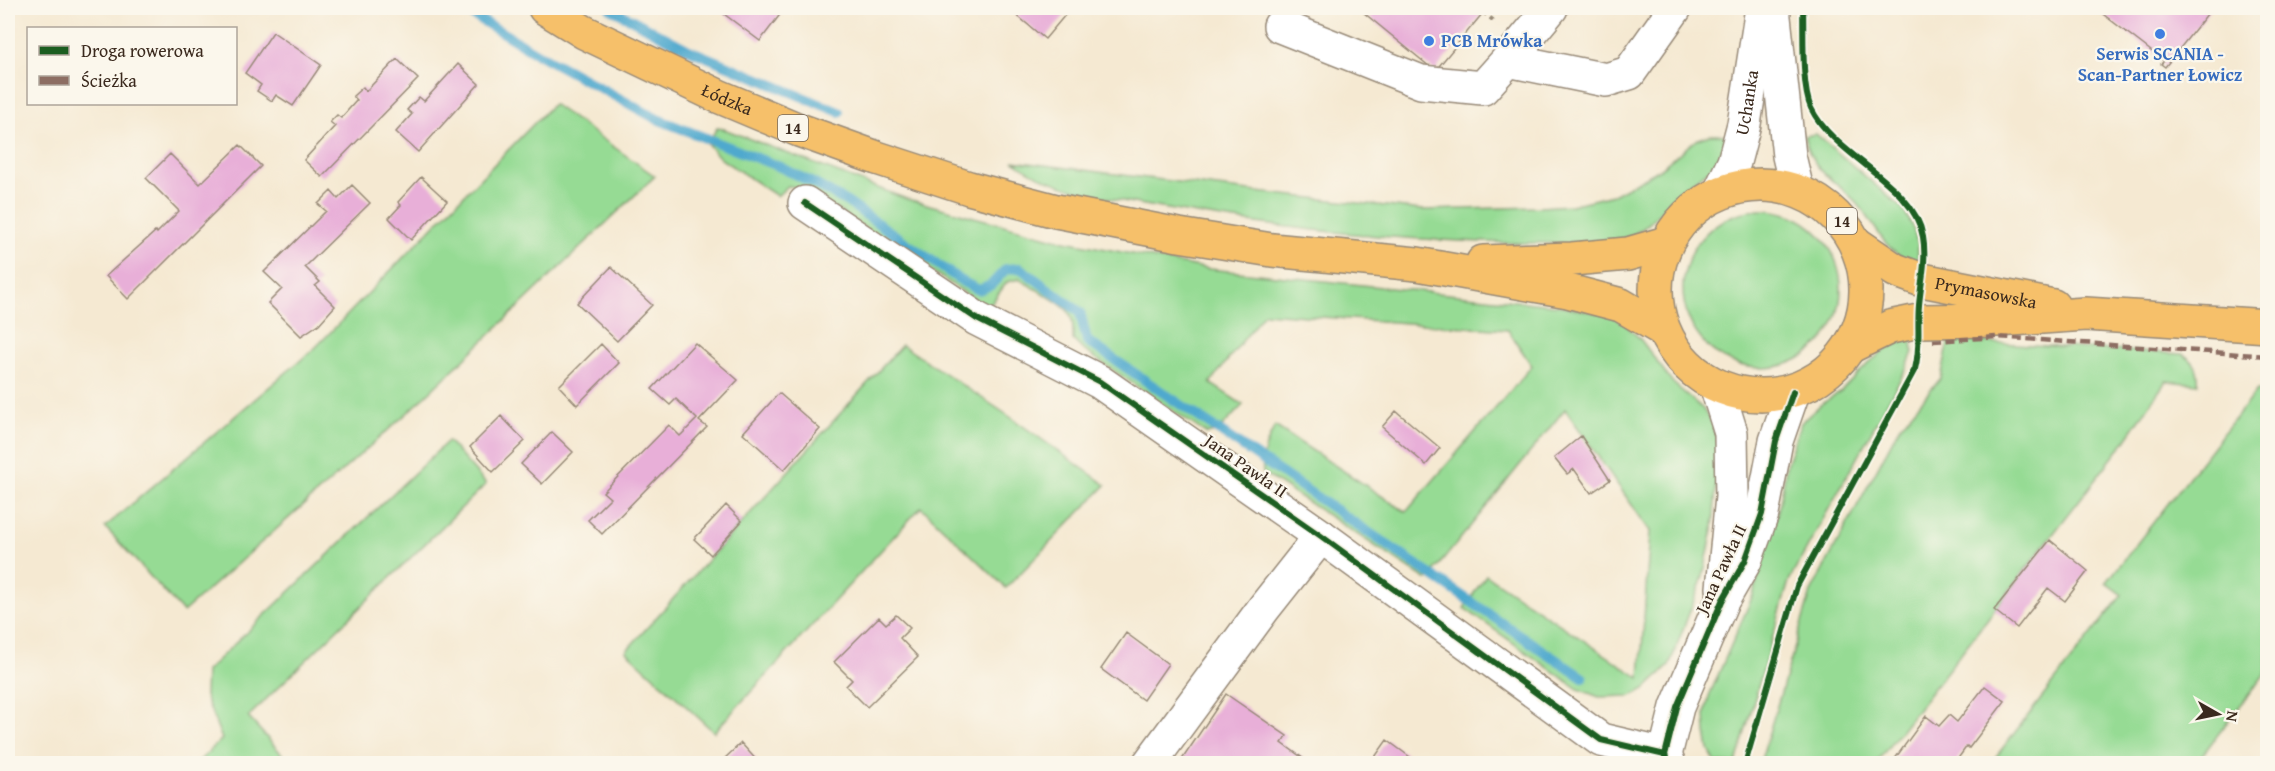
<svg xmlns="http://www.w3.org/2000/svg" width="2275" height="771" viewBox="0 0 2275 771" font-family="'Gentium Book Plus',serif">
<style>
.green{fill:#96db94;stroke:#688259;stroke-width:1.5}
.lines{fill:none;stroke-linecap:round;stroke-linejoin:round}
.stream{stroke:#50a9ce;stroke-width:10}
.building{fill:#e8afd8}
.minor-casing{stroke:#988a78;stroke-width:36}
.major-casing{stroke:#988a78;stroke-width:36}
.path{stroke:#988a78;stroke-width:4;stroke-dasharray:4.5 4.5;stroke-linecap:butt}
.minor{stroke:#fff;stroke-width:33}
.major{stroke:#f6c06b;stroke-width:33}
.quiet{stroke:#8d6e63;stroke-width:4.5;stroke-dasharray:9 4.5;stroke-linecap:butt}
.cycleway-casing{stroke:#fbf7ec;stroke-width:10}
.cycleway{stroke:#1b5e20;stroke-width:6}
.shop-dot{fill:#3f7fe0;stroke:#fbf7ec;stroke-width:2}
.labels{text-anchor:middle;stroke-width:4.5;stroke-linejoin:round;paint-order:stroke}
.shield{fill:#fbf7ec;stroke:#75685c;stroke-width:1.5}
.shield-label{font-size:16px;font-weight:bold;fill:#3b2a1e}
.shop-label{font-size:18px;font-weight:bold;fill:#366cbe;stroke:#fbf7ec;text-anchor:start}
.street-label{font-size:18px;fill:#3b2a1e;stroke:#fbf7ec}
</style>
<rect width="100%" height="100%" fill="#fbf7ec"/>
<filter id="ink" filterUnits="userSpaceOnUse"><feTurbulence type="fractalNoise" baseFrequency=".0167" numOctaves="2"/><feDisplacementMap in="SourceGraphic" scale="12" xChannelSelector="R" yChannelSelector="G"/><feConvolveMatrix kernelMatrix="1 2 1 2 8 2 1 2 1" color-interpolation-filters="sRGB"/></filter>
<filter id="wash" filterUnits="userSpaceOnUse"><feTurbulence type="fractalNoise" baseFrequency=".008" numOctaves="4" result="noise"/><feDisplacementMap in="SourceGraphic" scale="24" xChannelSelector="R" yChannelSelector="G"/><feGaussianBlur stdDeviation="1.35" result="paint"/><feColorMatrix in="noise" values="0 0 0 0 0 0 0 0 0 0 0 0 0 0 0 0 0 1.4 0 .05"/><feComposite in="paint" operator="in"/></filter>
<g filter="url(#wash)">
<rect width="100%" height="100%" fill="#f5e9d2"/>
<!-- green -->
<path class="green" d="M553,104L655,176L414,407L183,612L105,527L316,347Z
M717,128L724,129L904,198L1055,239L1209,269L1563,306L1612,316L1627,326L1641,340L1673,383L1703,409L1713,425L1719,449L1713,529L1703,577L1669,666L1645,689L1631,696L1599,697L1578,689L1464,608L1486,575L1640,678L1650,531L1565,409L1427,580L1263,473C1261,455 1267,442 1275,426L1406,512L1532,366L1508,330L1264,313L1210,383L1243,405L1218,431L1207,434L1082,349L1073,340C1073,330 1074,319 1068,311C1061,302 1030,286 1019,279L1007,282L988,308L804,188L788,186L777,196L721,159L707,144Z
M1816,134L1902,208L1912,225L1918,244V264C1882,253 1880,229 1857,203C1833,177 1814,176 1804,136Z
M1710,135H1729C1724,146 1720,158 1712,167C1703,176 1692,181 1683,189C1663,205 1651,230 1624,238C1618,240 1609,240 1602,241C1571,244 1542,243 1511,243C1394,240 1283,230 1168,209C1115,200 1057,192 1013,161L1257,192L1423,210L1540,207L1571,205L1613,195L1657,171L1696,140Z
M1683 289a79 79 0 1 1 158 0a79 79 0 1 1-158 0Z
M1912,339L1913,352L1907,367L1789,581L1736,763H1716L1709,750L1706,733L1705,714L1709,696L1753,595L1780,503L1787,462L1801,423L1820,405L1841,391L1871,361L1889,347L1905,340Z
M1949,340L2182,354C2195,361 2199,369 2198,384L2166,381L2122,445L1876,763H1760L1811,592L1899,428L1941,378Z
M902,345L1006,414L1106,485L1006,588L921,507L714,732L626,651Z
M2257,390L2268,391L2267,671L2196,763H1991L2122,595L2106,583Z
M448,441L486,484L248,717L290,763H197L222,739L205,696L206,671Z"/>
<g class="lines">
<!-- stream -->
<path class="stream" d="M461,8L538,54L657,119L780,167L815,184L847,202L963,282L979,290L991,285L1006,269L1020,268L1080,312L1087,341L1583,678
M610,8L687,49L839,112"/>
</g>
<g id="blocks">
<!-- building -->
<path class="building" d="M716,8H785L760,41Z
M1008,8H1071L1045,39Z
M1358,8H1487L1435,71Z
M2095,8H2212L2165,67L2161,64L2164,61Z
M273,32L321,65L293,106L276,95L272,101L257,91L261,85L245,73Z
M397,59L418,79L322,177L304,160L335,126L330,122L337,115L341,118L357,100L353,96L363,87L366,91Z
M458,64L479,84L418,152L396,132L412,114L407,110L419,97L424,101Z
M240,145L261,166L128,299L106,276L156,231L157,233L179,211L146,178L170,154L200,184Z
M421,177L447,201L411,240L389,218L401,205L398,202Z
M352,185L370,203L305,267L320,282L315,286L335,306L319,324L301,336L268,303L282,289L264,272L326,211L318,204L331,191L338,199Z
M611,267L652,305L617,341L577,303Z
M695,343L738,380L699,421L707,427L602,534L588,520L610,498L603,492L669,425L680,436L697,419L676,399L670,405L652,389Z
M601,344L619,363L577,405L559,386Z
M779,393L820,429L784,470L743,433Z
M1396,411L1440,448L1426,465L1382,427Z
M501,416L525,441L493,472L470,447Z
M552,432L573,452L542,484L521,464Z
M1581,436L1610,480L1591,493L1574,469L1567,474L1554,458Z
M726,505L742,521L711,555L694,539Z
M2050,540L2088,571L2065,601L2048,588L2017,628L1994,610Z
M896,615L910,628L900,638L918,657L867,707L846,686L852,680L834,662L879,617L886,624Z
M1126,633L1168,664L1143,700L1101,669Z
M1985,686L2005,701L1969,748L1967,746L1954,764H1899L1894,760L1926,716L1939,726L1949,715L1957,722Z
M1226,694L1287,736L1282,743L1311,764H1179Z
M1387,740L1414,760L1412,764H1370Z
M741,743L760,764H727L723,760Z"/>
</g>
</g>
<g filter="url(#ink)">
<use href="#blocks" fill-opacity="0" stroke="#988a78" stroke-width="1.5"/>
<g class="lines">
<defs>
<g id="minor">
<path d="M1551,8L1508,60L1606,80L1629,73L1675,8"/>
<path d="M1773,8L1789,156L1797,190"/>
<path d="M1280,26L1421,82L1483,88L1508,60"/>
<path id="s1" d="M1720,192L1734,162L1744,124L1762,8"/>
<path d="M805,203L977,319L1100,382L1321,536L1601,740L1665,755"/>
<path d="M1717,388L1731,433L1732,497L1723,588"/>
<path d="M1149,764L1264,608L1321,536"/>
<path d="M1669,764L1665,755L1677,707L1722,601L1745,561L1762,514L1776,441L1793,392"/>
</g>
<g id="major">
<path id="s2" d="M545,8L584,32L718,96L799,130L877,158L969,188L1056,211L1179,235L1272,250L1417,264L1568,291L1621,305L1662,329"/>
<circle cx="1761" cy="290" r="105"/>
<path id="s3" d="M1857,244L1895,270L1922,280L2053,306"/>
<path d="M1483,262L1572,259L1628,254L1666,243"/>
<path d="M1851,346L1890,327L1919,321L1998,320L2086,314L2268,326"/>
</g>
</defs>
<!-- minor casing -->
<use href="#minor" class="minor-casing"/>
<!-- major casing -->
<use href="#major" class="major-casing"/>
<!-- path -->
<path class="path" d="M1483,12L1494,21"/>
<!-- minor -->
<use href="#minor" class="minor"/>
<!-- major -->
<use href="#major" class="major"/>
<!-- quiet -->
<path class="quiet" d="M1933,341L1997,337L2268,356"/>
<defs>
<path id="cycleway" d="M805,203L977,319L1100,382L1321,536L1601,740L1665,755
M1669,764L1665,755L1677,707L1722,601L1745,561L1762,514L1776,441L1793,392
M1745,764L1797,586L1915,369C1921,347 1917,327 1919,305C1921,282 1927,260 1923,237C1914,182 1835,158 1811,108C1801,86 1804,33 1803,8"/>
</defs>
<!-- cycleway casing -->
<use href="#cycleway" class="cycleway-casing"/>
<!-- cycleway -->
<use href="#cycleway" class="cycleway"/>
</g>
</g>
<!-- markers -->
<g class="shop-dot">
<circle cx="2160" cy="34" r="6"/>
<circle cx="1429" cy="41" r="6"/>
</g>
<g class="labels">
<!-- shield labels -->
<g class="shield">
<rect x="778" y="115" width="30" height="26" rx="4.5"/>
<rect x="1827" y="208" width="30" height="26" rx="4.5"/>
</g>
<g class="shield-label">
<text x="793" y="134">14</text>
<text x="1842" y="227">14</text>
</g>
<!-- shop labels -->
<g class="shop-label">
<text x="1441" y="47">PCB Mrówka</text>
<text x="2160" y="60" text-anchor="middle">Serwis SCANIA -<tspan x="2160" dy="21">Scan-Partner Łowicz</tspan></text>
</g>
<!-- street labels -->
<g class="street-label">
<text dy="6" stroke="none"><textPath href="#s2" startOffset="204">Łódzka</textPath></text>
<text dy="6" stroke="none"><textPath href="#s1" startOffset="94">Uchanka</textPath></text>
<text dy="6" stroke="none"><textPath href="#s3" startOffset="140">Prymasowska</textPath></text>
<text transform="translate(1246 466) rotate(35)" y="6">Jana Pawła II</text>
<text transform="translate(1721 569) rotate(-65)" y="6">Jana Pawła II</text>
</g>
</g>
<!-- margin -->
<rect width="2275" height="771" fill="none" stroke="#fbf7ec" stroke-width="30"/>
<!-- legend -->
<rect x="27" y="27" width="210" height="78" fill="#fbf7ec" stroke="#aea59a" stroke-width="1.5"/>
<rect x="39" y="46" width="30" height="9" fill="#1b5e20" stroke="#aea59a" stroke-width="1.5"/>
<text x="81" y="57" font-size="18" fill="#3b2a1e">Droga rowerowa</text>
<rect x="39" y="76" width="30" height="9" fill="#8d6e63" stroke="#aea59a" stroke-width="1.5"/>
<text x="81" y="87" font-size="18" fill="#3b2a1e">Ścieżka</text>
<!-- north arrow -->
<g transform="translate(2218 714) rotate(99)" stroke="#fbf7ec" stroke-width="4.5" paint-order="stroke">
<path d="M0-4.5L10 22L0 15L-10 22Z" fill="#3b2a1e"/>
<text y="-9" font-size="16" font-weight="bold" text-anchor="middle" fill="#3b2a1e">N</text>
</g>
</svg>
